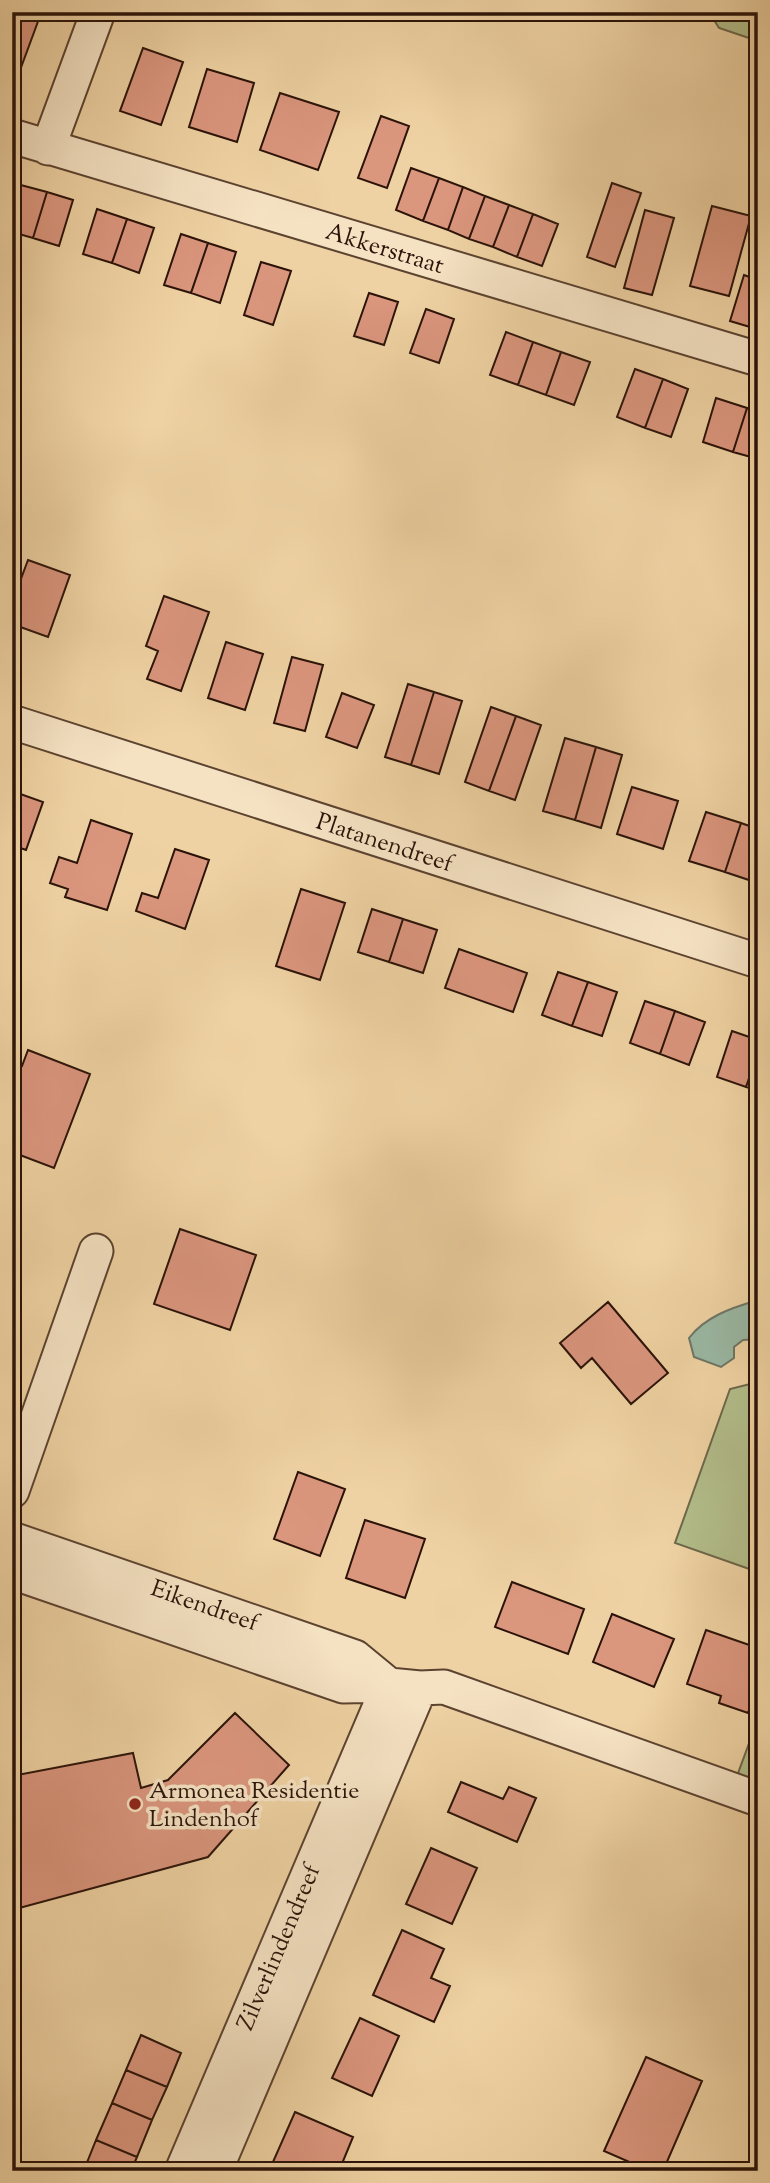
<svg xmlns="http://www.w3.org/2000/svg" width="770" height="2183" viewBox="0 0 770 2183" font-family="'Sorts Mill Goudy',serif">
<style>
.green{fill:#b2bd8a;stroke:#6e684a;stroke-width:2}
.water{fill:#9ab8a4;stroke:#6e7666;stroke-width:2}
.building{fill:#db967e;stroke:#2b1309;stroke-width:2}
.lines{fill:none;stroke-linecap:round;stroke-linejoin:round}
.street-casing{stroke:#5c4330;stroke-width:37}
.path{stroke:#2b1309;stroke-width:4.5;stroke-dasharray:5 3.5;stroke-linecap:butt}
.street{stroke:#f5e2c3;stroke-width:33}
.poi-dot{fill:#8f2418;stroke:#f5e2c3;stroke-width:2.5}
.labels{text-anchor:middle;stroke-width:7;stroke-linejoin:round;paint-order:stroke}
.street-label{font-size:24px;fill:#2b1309;stroke:#f5e2c3}
.poi-label{font-size:24px;fill:#2b1309;stroke:#f5e2c3;text-anchor:start}
</style>
<rect width="100%" height="100%" fill="#efd2a3"/>
<filter id="stains"><feTurbulence type="fractalNoise" baseFrequency=".00286" numOctaves="4"/><feColorMatrix values="0 0 0 0 .2 0 0 0 0 .09 0 0 0 0 .02 0 0 0 .5 -.17"/></filter>
<radialGradient id="worn" r=".72"><stop offset=".6" stop-color="#630" stop-opacity="0"/><stop offset="1" stop-color="#630" stop-opacity=".3"/></radialGradient>
<!-- green -->
<path class="green" d="M709,12H758V41L719,28Z
M758,1382V1572L675,1543L730,1389Z
M758,1719V1783L737,1776Z"/>
<!-- water -->
<path class="water" d="M755,1301H758V1339L743,1340L734,1347V1358L721,1367L694,1357L689,1338C705,1317 731,1308 755,1301Z"/>
<!-- building -->
<path class="building" d="M12,12H31L40,16L16,81L12,80Z
M143,48L183,62L161,125L120,111Z
M207,69L254,83L237,142L189,127Z
M280,93L339,112L318,170L260,150Z
M381,116L409,126L387,188L358,178Z
M411,168L439,178L423,221L396,210Z
M439,178L463,187L448,230L423,221Z
M612,183L641,193L615,267L587,257Z
M17,184L47,192L33,238L12,232V200Z
M463,187L485,196L469,239L448,230Z
M47,192L73,200L59,246L33,238Z
M485,196L509,205L493,247L469,239Z
M509,205L533,214L517,257L493,247Z
M712,206L751,216L729,296L690,286Z
M97,209L127,219L112,263L83,254Z
M645,210L674,218L652,295L624,288Z
M533,214L558,224L542,266L517,257Z
M127,219L154,228L139,273L112,263Z
M181,234L208,243L191,293L164,285Z
M208,243L236,252L220,303L191,293Z
M261,262L291,271L273,325L244,315Z
M744,275L758,280V303L750,327L730,321Z
M369,293L398,302L384,345L354,336Z
M758,303V330L750,327Z
M426,309L454,319L439,363L410,353Z
M506,332L533,342L518,385L490,375Z
M533,342L561,352L546,395L518,385Z
M561,352L590,362L574,405L546,395Z
M635,369L663,379L645,428L617,417Z
M663,379L688,389L671,437L645,428Z
M716,398L747,408L733,452L703,442Z
M747,408L758,412V459L733,452Z
M28,560L70,575L48,637L12,624V603Z
M164,596L209,612L181,691L147,679L158,651L146,646Z
M226,642L263,654L245,710L208,698Z
M292,657L323,665L305,731L274,723Z
M408,684L434,692L411,765L385,757Z
M434,692L462,701L439,774L411,765Z
M342,693L374,705L357,748L326,737Z
M491,707L516,716L489,791L465,782Z
M516,716L541,725L515,800L489,791Z
M565,738L596,747L575,820L543,811Z
M596,747L622,755L601,828L575,820Z
M632,787L678,801L663,849L617,834Z
M12,791L43,802L26,850L12,845Z
M706,812L741,823L725,872L689,861Z
M91,820L132,834L107,910L65,897L68,889L50,883L59,857L77,863Z
M741,823L758,829V883L725,872Z
M175,849L209,860L185,929L136,911L142,893L158,898Z
M301,889L345,903L320,980L276,966Z
M372,909L403,919L389,962L358,952Z
M403,919L437,930L423,973L389,962Z
M459,949L527,973L513,1012L445,988Z
M558,972L588,982L572,1026L542,1015Z
M588,982L617,992L602,1036L572,1026Z
M645,1001L675,1011L660,1054L630,1043Z
M675,1011L705,1022L689,1065L660,1054Z
M732,1031L758,1040V1052L746,1087L717,1077Z
M28,1050L90,1074L54,1168L12,1152V1067L14,1063L22,1066Z
M758,1052V1090L746,1087Z
M180,1229L256,1255L230,1330L154,1304Z
M608,1302L668,1373L631,1404L592,1358L581,1368L560,1343Z
M298,1472L345,1489L320,1556L274,1539Z
M365,1520L425,1539L405,1598L346,1578Z
M512,1582L584,1609L568,1654L495,1627Z
M612,1614L674,1639L654,1687L593,1662Z
M706,1630L758,1648V1683L748,1713L719,1703L721,1696L687,1684Z
M235,1713L289,1765L208,1857L12,1910V1823L18,1821L12,1776L133,1753L141,1788L168,1780Z
M461,1782L503,1799L509,1787L536,1798L517,1842L448,1812Z
M431,1848L477,1868L452,1924L406,1904Z
M402,1930L444,1949L431,1978L450,1986L434,2022L373,1995Z
M360,2018L399,2036L372,2096L332,2078Z
M141,2035L181,2053L167,2087L126,2070Z
M646,2057L702,2081L663,2171H650L604,2151Z
M126,2070L167,2087L152,2120L112,2103Z
M112,2103L152,2120L137,2157L96,2140Z
M295,2112L353,2137L339,2171H269Z
M96,2140L137,2157L131,2171L84,2170Z"/>
<g class="lines">
<defs>
<path id="street" d="M12,136L758,359
M48,148L98,12
M12,722L758,961
M12,1491L96,1251
M12,1539L355,1657L389,1685
M12,1572L343,1686L389,1685L420,1688L444,1687L758,1799
M182,2171L389,1685
M215,2171L420,1688"/>
</defs>
<!-- street casing -->
<use href="#street" class="street-casing"/>
<!-- path -->
<path class="path" d="M728,12L758,23"/>
<!-- street -->
<use href="#street" class="street"/>
</g>
<!-- markers -->
<circle class="poi-dot" cx="135" cy="1804" r="7"/>
<g class="labels">
<!-- street labels -->
<g class="street-label">
<text transform="translate(385 248) rotate(17)" y="8">Akkerstraat</text>
<text transform="translate(385 842) rotate(18)" y="8">Platanendreef</text>
<text transform="translate(205 1605) rotate(19)" y="8">Eikendreef</text>
<text transform="translate(278 1947) rotate(-67)" y="8">Zilverlindendreef</text>
</g>
<!-- poi labels -->
<g class="poi-label">
<text x="149" y="1798">Armonea Residentie<tspan x="149" dy="28">Lindenhof</tspan></text>
</g>
</g>
<!-- margin -->
<rect width="770" height="2183" fill="none" stroke="#efd2a3" stroke-width="42"/>
<rect x="14" y="14" width="742" height="2155" fill="none" stroke="#2b1309" stroke-width="3.5"/>
<rect x="21" y="21" width="728" height="2141" fill="none" stroke="#2b1309" stroke-width="2"/>
<rect width="100%" height="100%" filter="url(#stains)"/>
<rect width="100%" height="100%" fill="url(#worn)"/>
</svg>
